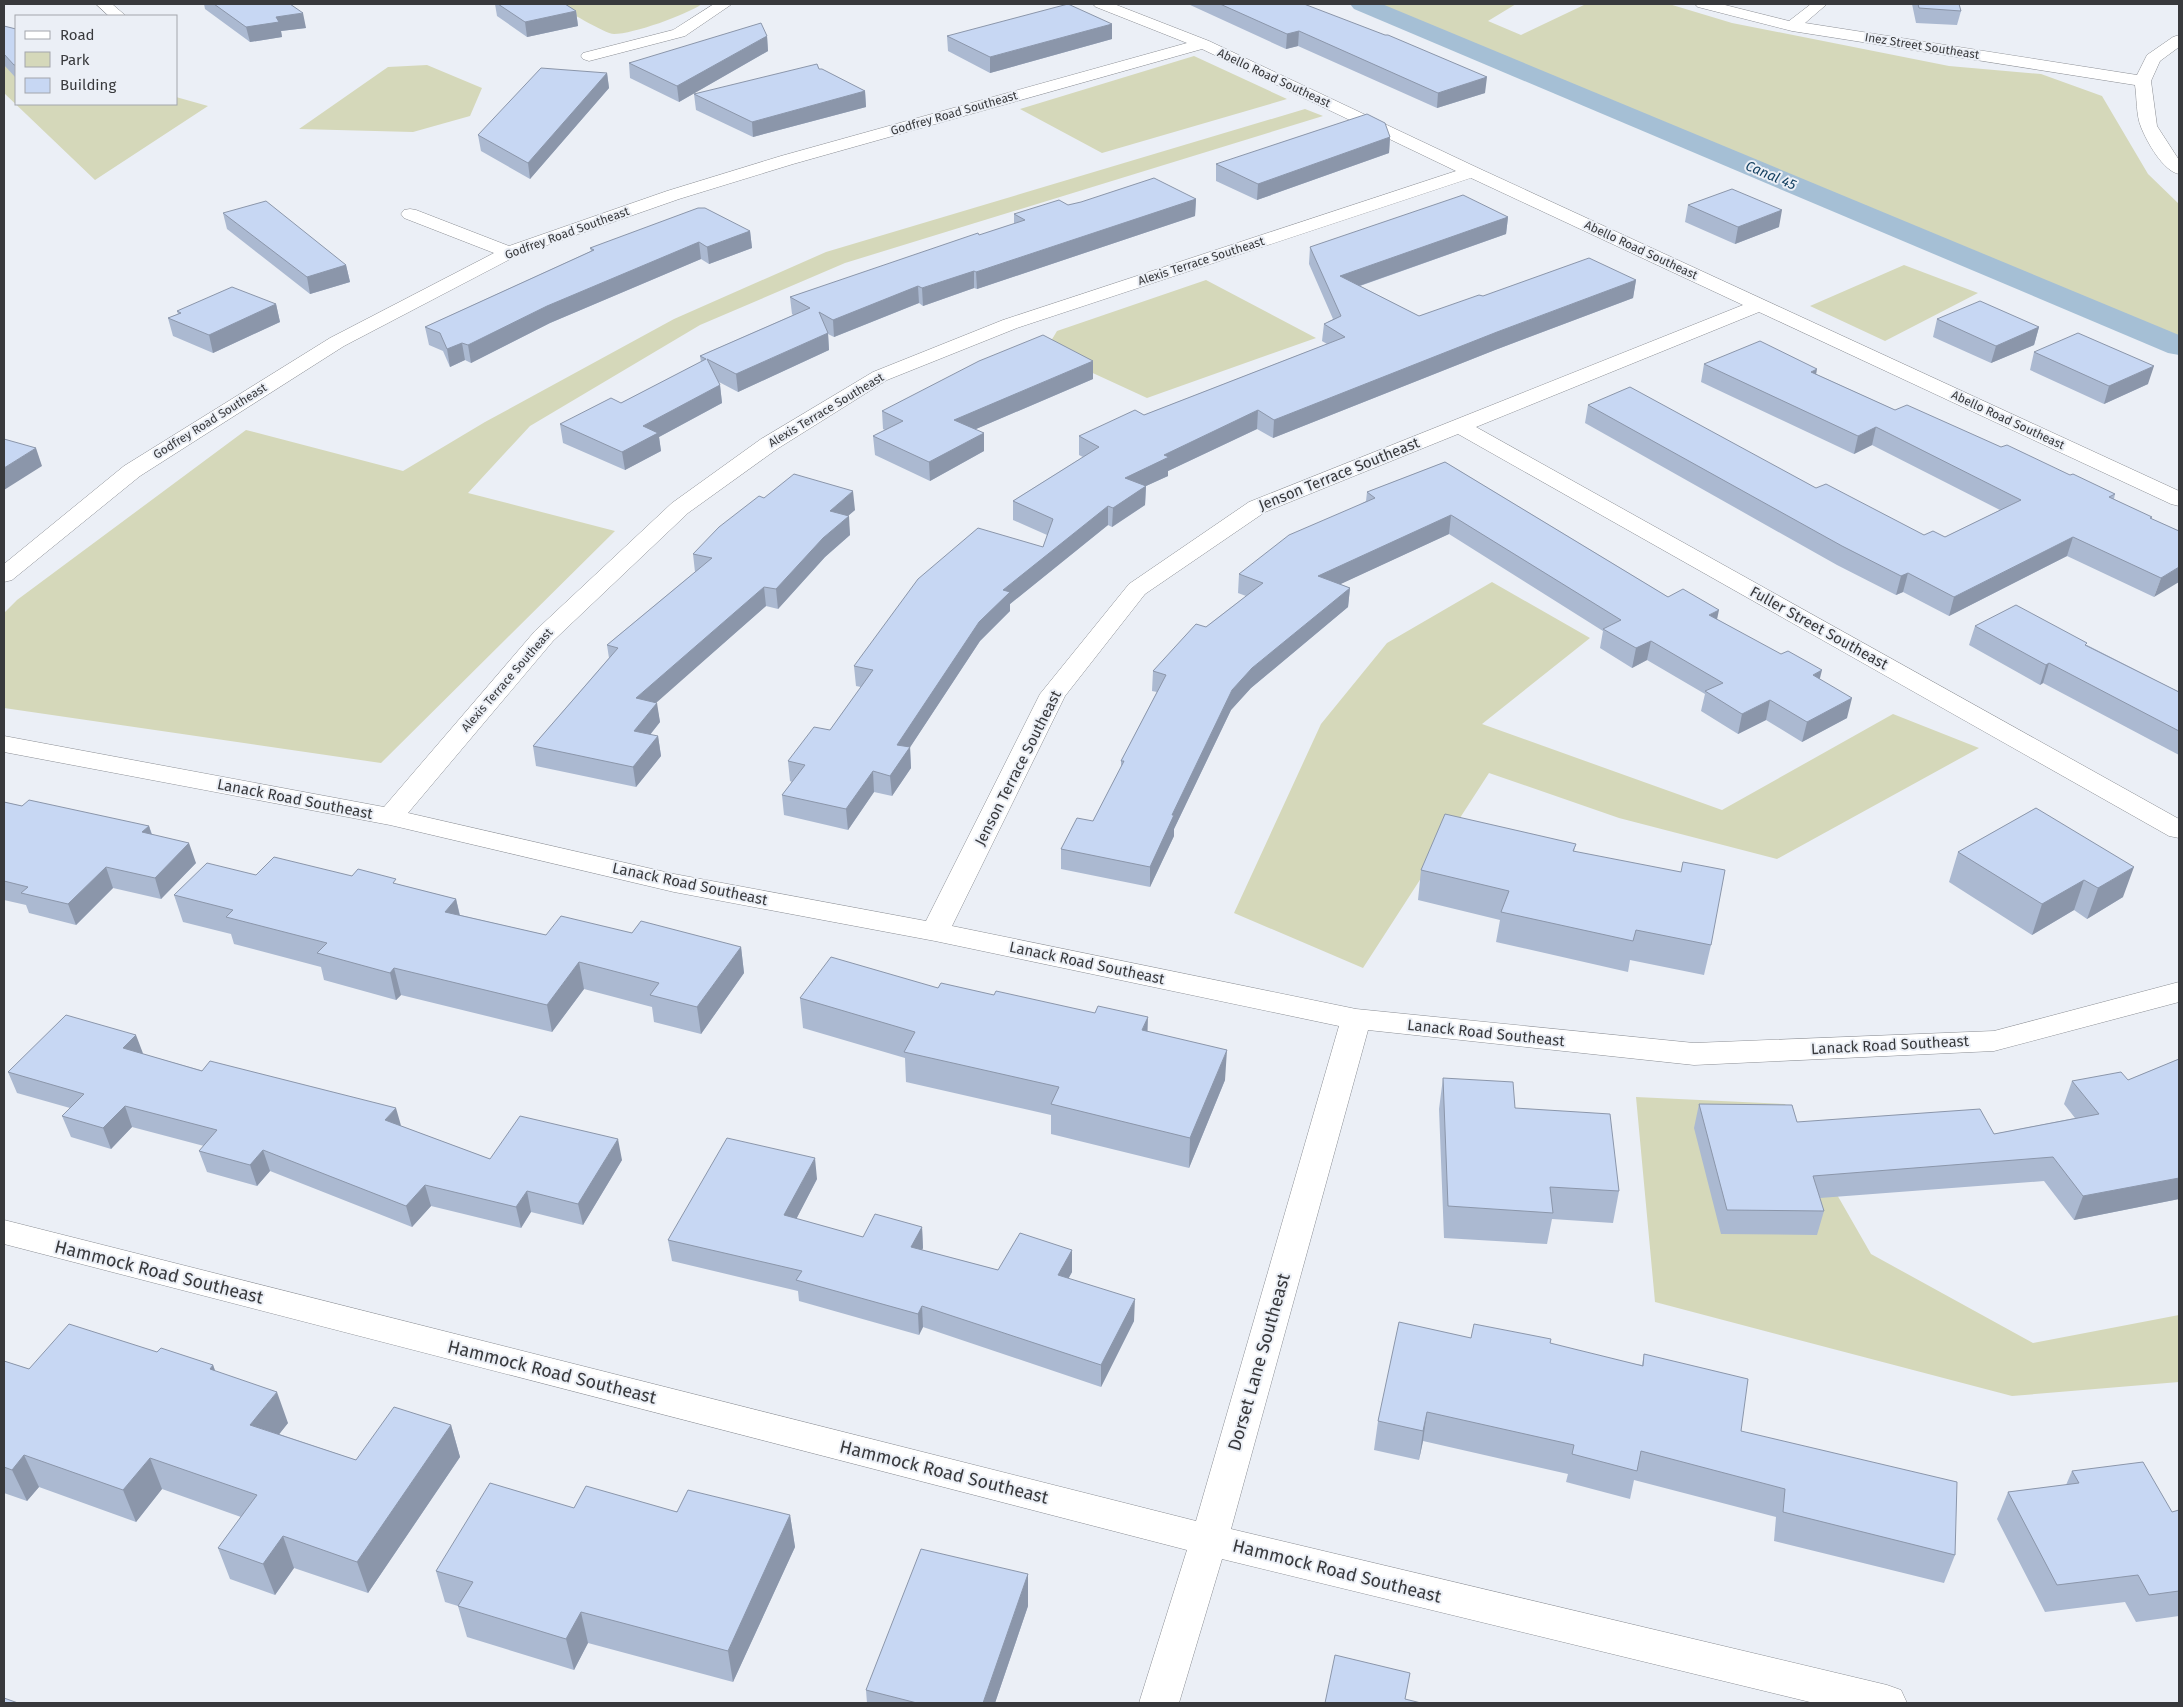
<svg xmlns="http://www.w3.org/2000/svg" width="2183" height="1707" viewBox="0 0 2183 1707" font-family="'Fira Sans',sans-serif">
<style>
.green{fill:#d5d8ba}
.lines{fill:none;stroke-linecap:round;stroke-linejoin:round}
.canal{fill:#a5bfd5;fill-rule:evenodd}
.minor-casing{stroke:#8b8e94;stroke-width:1}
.minor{fill:#fff;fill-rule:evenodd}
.wall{fill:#abb9d1}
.shaded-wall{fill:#8b96aa}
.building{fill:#c7d7f3;stroke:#8b96aa}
.labels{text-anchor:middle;stroke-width:4;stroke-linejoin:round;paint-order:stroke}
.far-street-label{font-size:12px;fill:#38393c;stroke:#ebeff6}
.far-water-label{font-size:14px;font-style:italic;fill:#144060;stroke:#ebeff6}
.street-label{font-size:15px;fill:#38393c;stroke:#ebeff6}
.near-street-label{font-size:18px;fill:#38393c;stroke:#ebeff6}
</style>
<rect width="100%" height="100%" fill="#ebeff6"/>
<!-- green -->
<path class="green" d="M555,4H702C686,15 633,34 614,34C605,34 565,9 555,4Z
M1378,4H1516L1488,21L1521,35L1586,4H1669L1732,23L1949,66L2041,74L2102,96L2148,174L2179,204V337Z
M16,29V104H176V97L208,106L95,180L4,93V32Z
M1194,56L1287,99L1102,153L1020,109Z
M427,65L482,88L470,116L413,132L299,129L388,67Z
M1305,109L1323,116L845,263L700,325L530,426L468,493L615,531L381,763L4,708V613L17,600L246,430L403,471L485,422L674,319L826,252Z
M1904,265L1978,293L1885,341L1810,306Z
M1206,280L1316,338L1147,398L1045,351L1057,331Z
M1492,582L1590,638L1482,724L1722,810L1893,714L1979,748L1777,859L1619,818L1489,773L1363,968L1234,913L1321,724L1387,643Z
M1636,1097L1785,1104L1871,1254L2033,1343L2179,1315V1382L2012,1396L1655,1302Z"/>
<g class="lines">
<!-- canal -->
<path class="canal" d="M1350,4H1382L2179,335V355L2168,353L1354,9Z"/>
<defs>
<path id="minor" d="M96,4H112L126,16H109Z
M714,4H732L685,36L589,61L583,59L581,56L583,53L673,30Z
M1093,4H1114L1209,41L1478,168L2179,491V506L2171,504L1759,312L1476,427L2179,819V838L2169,836L1458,434L1265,512L1145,594L1065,696L952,926L1356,1009L1694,1043L1994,1031L2179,982V1002L1994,1051L1694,1065L1368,1030L1231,1529L1887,1685L1901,1690L1907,1703H1814L1222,1559L1179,1703H1139L1187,1550L4,1244V1220L1196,1521L1339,1026L935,941L674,892L390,825L4,752V736L384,807L535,631L672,503L761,439L873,372L1003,320L1456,171L1202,49L793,164L679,199L516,256L344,346L140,476L12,580L4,582V564L124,466L330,338L494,253L404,218L401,214L404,210L410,209L416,210L509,246L667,191L781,156L1187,43L1096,7ZM1471,178L1743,305L1249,502L1129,584L1040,694L926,921L674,874L408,813L553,641L688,513L777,449L887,380L1017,328Z
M1695,4H1721L1789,21L1811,4H1827L1805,23L2137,75L2147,55L2173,37L2179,35V47L2160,61L2151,81L2157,126L2179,160V174C2163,171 2147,142 2141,127C2136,115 2137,98 2135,85L1792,31L1698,7Z"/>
</defs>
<!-- minor casing -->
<use href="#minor" class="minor-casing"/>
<!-- minor -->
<use href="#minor" class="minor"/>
</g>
<!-- wall -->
<path class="wall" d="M204,4H290L306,28L281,31L282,37L250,42L205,9Z
M495,4H565L576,11L578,26L527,37L497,16Z
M1188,4H1304L1485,93L1437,108L1298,46L1286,49Z
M1912,4H1959L1961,11L1957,25L1916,23Z
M1112,24V39L990,73L948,51L947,36Z
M4,26L16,29V78L4,65Z
M767,36L768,51L679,102L630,78L629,63Z
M819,69L865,91L866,107L753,137L696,110L694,94Z
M607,73L609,88L530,179L481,151L478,135Z
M1390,137L1389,153L1257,200L1216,181V164Z
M1196,199L1195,216L977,289L974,288L923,306L919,303L834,337L828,334L829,350L738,392L719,382L720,385L722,403L659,437L661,451L625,470L563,443L560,424L621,403L701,362L700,356L793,315L792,314L790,297L1014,224V214L1068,205Z
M1688,205L1779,227L1735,244L1685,222Z
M223,213L346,265L350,282L310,294L227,229Z
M1508,217L1506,234L1360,286L1419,316L1483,296L1636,280L1633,298L1495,350L1273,438L1257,429L1168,471V476L1146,486L1145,505L1112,527L1108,525L1010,604V611L980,641L910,747L911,768L892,796L874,792L848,830L784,815L782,795L792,782L790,781L788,761L830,730L861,687L856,686L854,666L1043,547L1047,535L1013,520V501L1083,457L1079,455V436L1144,415L1327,344L1322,341L1324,324L1333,319L1309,264L1310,247Z
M750,231L752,248L709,264L701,259L550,323L471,363L465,360L450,367L443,351L429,345L425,327L591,251L590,248Z
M276,304L280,322L213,353L173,336L168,318L178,314L177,311Z
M1937,319L2039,327L2034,345L1991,363L1933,337Z
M2034,352L2148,384L2104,404L2030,370Z
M1093,361V379L976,429L984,451L930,481L875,455L873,436L885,430L883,429L882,411Z
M1704,364L1816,374L1895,410L2001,447L2115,494L2114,499L2152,519L2179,531L2154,597L2067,556L1949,616L1903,592L1896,595L1837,565L1585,423L1588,405L1816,488L1924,535L1945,537L2000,510L1872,445L1854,454L1701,382Z
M1445,462L1668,597L1717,619L1820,679L1847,718L1802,742L1766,720L1738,734L1701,711L1705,694L1647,660L1632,668L1600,648L1603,631L1449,534L1340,584L1350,588L1348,607L1251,688L1231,710L1174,829V836L1150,887L1061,869V849L1093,821L1121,767V761L1157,692L1152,691L1153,671L1206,627L1246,596L1238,593L1239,574L1366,501L1367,492Z
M764,498L855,510L848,516L850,535L825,557L778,609L766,606L656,702L660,722L650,735L658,736L661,756L636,787L536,766L533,746L609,658L607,645L695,572L693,554Z
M1975,626L2087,645L2179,692V755L2043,683L2040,685L1969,645Z
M4,802L22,806L149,826L152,834L196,863L161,899L113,888L76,925L29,913L26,905L4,900Z
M2036,808L2123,897L2087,919L2074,910L2032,935L1949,882L1958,852Z
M1576,844L1574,851L1711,945L1704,975L1630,960L1628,972L1496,942L1500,920L1418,900L1421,870Z
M256,875L352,876L397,884L456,899L460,915L546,935L632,933L741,947L744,973L701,1034L654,1022L652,1007L584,989L552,1032L401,995L396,1000L324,980L321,967L234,944L231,934L183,922L174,895Z
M938,988L1148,1032L1225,1080L1189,1168L1051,1134V1115L906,1082L905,1058L803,1028L800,998Z
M143,1054L401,1126L490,1159L622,1160L583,1225L531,1212L521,1228L431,1206L412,1227L270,1171L257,1186L207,1172L199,1151L204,1146L132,1127L111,1149L71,1137L62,1116L70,1108L17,1093L8,1072Z
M2179,1059V1199L2074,1220L2044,1181L1820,1198L1824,1211L1817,1235L1721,1234L1694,1128L1699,1104L1797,1122L1994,1134L2075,1118L2064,1104L2072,1081L2128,1080Z
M1443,1078L1515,1108L1619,1191L1613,1223L1552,1219L1547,1244L1444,1238L1439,1109Z
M817,1179L796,1219L863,1237L922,1227L923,1248L922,1250L998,1270L1072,1250V1272L1068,1279L1134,1321L1101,1387L923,1327L919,1335L799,1301L798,1291L672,1261L668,1240Z
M1471,1338L1642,1365L1644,1354L1741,1431L1955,1555L1944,1583L1774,1541L1776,1517L1634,1480L1630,1499L1566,1482L1568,1474L1423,1441L1419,1460L1374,1450L1378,1421Z
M157,1352L213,1365L215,1371L288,1423L279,1434L356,1460L451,1425L460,1457L368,1593L294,1568L275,1595L230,1579L218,1548L241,1517L162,1489L136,1522L39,1487L27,1501L4,1493V1361L29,1369Z
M2072,1471L2172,1512L2179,1510V1616L2136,1622L2125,1602L2045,1612L1997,1519L2008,1492L2066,1485Z
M574,1508L790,1515L795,1547L733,1682L588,1643L574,1670L467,1637L458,1606L445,1602L436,1571Z
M1028,1574V1606L995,1703H867L866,1690Z"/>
<!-- shaded-wall -->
<path class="shaded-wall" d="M576,11L578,26L527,37L525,22Z
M303,13L306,28L281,31L282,37L250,42L246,27L276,17Z
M1112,24V39L990,73V57Z
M1299,31L1298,46L1286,49L1287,34Z
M767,36L768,51L679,102L677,86Z
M607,73L609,88L530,179L528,163Z
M1487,77L1485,93L1437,108L1438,93Z
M865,91L866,107L753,137L752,122Z
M1390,137L1389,153L1257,200L1258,184Z
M1196,199L1195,216L977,289L976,272Z
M1782,210L1779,227L1735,244L1738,227Z
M1508,217L1506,234L1339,293L1340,276Z
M750,231L752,248L709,264L707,247Z
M699,242L701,259L550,323L471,363L468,345L547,306Z
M346,265L350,282L310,294L307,277Z
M974,271V288L923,306L922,288Z
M1636,280L1633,298L1495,350L1273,438L1274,420L1497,332Z
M918,286L919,303L834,337L833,320Z
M276,304L280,322L213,353L209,335Z
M2039,327L2034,345L1991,363L1996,346Z
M828,333L829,350L738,392L736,374Z
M462,343L465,360L450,367L447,349Z
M1093,361V379L955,438L954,420Z
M2154,366L2148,384L2104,404L2109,386Z
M1817,369L1814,387L1811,372Z
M720,385L722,403L659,437L661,451L625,470L622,452L643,426Z
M1258,410L1257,429L1168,471V476L1146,486L1145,505L1112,527L1113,508L1125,478L1164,455Z
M1876,427L1872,445L1854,454L1858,436Z
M984,433V451L930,481L929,462Z
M36,448L42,466L4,490V468Z
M853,491L855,510L831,530L830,511Z
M1108,506V525L1010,604V611L980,641L907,752L910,747L911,768L892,796L890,776L897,745L979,622L1003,590Z
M1451,515L1449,534L1317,595L1318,576Z
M849,516L850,535L825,557L778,609L776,589L823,538Z
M2073,537L2067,556L1949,616L1954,597Z
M2179,567V582L2154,597L2161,578Z
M1908,573L1903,592L1896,595L1901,576Z
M764,587L766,606L639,718L636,698Z
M1350,588L1348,607L1251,688L1231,710L1174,829V836L1150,887V867L1172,815L1232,690L1252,668Z
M1719,610L1715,629L1709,615Z
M1651,641L1647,660L1632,668L1636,648Z
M2049,663L2043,683L2040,685L2046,665Z
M1822,670L1817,690L1813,675Z
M1852,698L1847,718L1802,742L1807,722Z
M1770,700L1766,720L1738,734L1742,714Z
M657,703L660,722L637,751L634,731Z
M658,736L661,756L636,787L633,767Z
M873,771L874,792L848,830L846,809Z
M149,826L155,846L142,832Z
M189,843L196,863L161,899L155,878Z
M106,867L113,888L76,925L68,904Z
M2134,867L2123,897L2087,919L2098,888Z
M2084,880L2074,910L2032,935L2042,904Z
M456,899L462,926L445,912Z
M741,947L744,973L701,1034L697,1007Z
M579,962L584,989L552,1032L547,1005Z
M394,968L401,995L396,1000L390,973Z
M1148,1017L1147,1047L1142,1030Z
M136,1035L144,1056L123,1048Z
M1227,1050L1225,1080L1189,1168L1190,1138Z
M125,1106L132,1127L111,1149L103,1128Z
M396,1108L402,1129L385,1120Z
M618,1139L622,1160L583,1225L578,1204Z
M263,1150L270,1171L257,1186L250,1165Z
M815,1158L817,1179L787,1237L784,1215Z
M2179,1178V1199L2074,1220L2083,1196Z
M425,1185L431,1206L412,1227L406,1206Z
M527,1191L531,1212L521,1228L516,1207Z
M922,1227L923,1248L913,1268L911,1247Z
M1072,1250V1272L1058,1297V1275Z
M1135,1299L1134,1321L1101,1387V1365Z
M922,1306L923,1327L919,1335L918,1314Z
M213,1365L225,1397L210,1369Z
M277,1392L288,1423L262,1456L250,1425Z
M1427,1412L1423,1441L1419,1460L1423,1431Z
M451,1425L460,1457L368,1593L357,1562Z
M24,1455L39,1487L27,1501L12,1470Z
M150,1458L162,1489L136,1522L123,1490Z
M790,1515L795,1547L733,1682L728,1651Z
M283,1536L294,1568L275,1595L263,1564Z
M1028,1574V1606L995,1703H983Z
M581,1612L588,1643L574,1670L566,1639Z"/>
<!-- building -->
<path class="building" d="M214,4H290L303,13L276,17L279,22L246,27Z
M498,4H565L576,11L525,22Z
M1068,4L1112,24L990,57L947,36Z
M1220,4H1304L1385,35H1388L1487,77L1438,93L1299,31L1287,34Z
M1918,4H1959L1961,11L1919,8Z
M761,23L767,36L677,86L629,63Z
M4,26L16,29V65H14L4,54Z
M817,64L819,69H822L865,91L752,122L694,94Z
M541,68L607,73L528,163L478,135Z
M1367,114L1385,123L1390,137L1258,184L1216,164Z
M1154,178L1196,199L976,272L974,271L922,288L918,286L833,320L819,312L828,333L736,374L707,359L720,385L643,426L658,433L622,452L560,424L611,398L621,403L706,359L700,356L810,308L790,297L978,233L979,235L1025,220L1014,214L1059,200L1068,205L1081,202Z
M1732,189L1782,210L1738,227L1688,205Z
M1463,195L1508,217L1340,276L1419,316L1479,295L1483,296L1589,258L1636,280L1497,332L1274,420L1258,410L1164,455L1169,457L1125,478L1146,486L1113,508L1108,506L1003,590L1010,592L979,622L897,745L910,747L890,776L873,771L846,809L782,795L805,765L788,761L814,727L830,730L873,670L854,666L918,579L978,528L1043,547L1053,519L1013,501L1099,447L1079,436L1135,410L1144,415L1345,337L1324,324L1341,316L1310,247Z
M266,201L346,265L307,277L223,213Z
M698,208H705L750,231L707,247L699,242L547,306L468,345L462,343L447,349L440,333L425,327L594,250L590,248Z
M232,287L276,304L209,335L168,318L181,313L177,311Z
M1980,301L2039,327L1996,346L1937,319Z
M2078,333L2154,366L2109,386L2034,352Z
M1043,335L1093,361L954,420L984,433L929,462L873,436L903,421L882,411L979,361Z
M1760,341L1817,369L1811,372L1895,410L1907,405L2001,447L2007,445L2070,475L2073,474L2115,494L2109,497L2152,517L2150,518L2179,531V567L2161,578L2073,537L1954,597L1908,573L1901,576L1842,546L1588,405L1630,387L1816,488L1826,484L1924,535L1933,531L1945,537L2021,500L1876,427L1858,436L1704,364Z
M4,439L36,448L4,468Z
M1445,462L1668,597L1683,589L1719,610L1709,615L1781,654L1788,651L1822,670L1813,675L1852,698L1807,722L1770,700L1742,714L1705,691L1723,683L1651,641L1636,648L1603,629L1621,620L1451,515L1318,576L1350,588L1252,668L1232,690L1172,815H1174L1150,867L1061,849L1077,818L1093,821L1124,761H1121L1166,675L1153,671L1196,624L1206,627L1263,583L1239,574L1289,535L1375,498L1367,492Z
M794,474L853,491L830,511L849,516L823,538L776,589L764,587L636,698L657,703L634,731L658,736L633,767L533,746L618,648L607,645L712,558L693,554L719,527L759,496L764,498Z
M2016,605L2087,643L2085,645L2179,692V731L2049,663L2046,665L1975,626Z
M29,800L149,826L142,832L189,843L155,878L106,867L68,904L21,893L28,887L4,881V802L22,806Z
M2036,808L2134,867L2098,888L2084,880L2042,904L1958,852Z
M1445,814L1576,844L1573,851L1681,872L1683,862L1725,870L1711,945L1636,930L1633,941L1501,912L1509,891L1421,870Z
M274,857L352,876L358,869L396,879L393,883L456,899L445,912L546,935L561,916L632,933L641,921L741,947L697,1007L650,995L659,983L579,962L547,1005L394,968L390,973L317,953L327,943L226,917L233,910L174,895L207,863L256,875Z
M831,957L938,988L941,983L994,995L996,991L1095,1013L1098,1006L1148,1017L1142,1030L1227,1050L1190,1138L1051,1104L1059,1087L904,1052L915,1032L800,998Z
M66,1015L136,1035L123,1048L202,1071L210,1061L396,1108L385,1120L490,1159L520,1116L618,1139L578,1204L527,1191L516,1207L425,1185L406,1206L263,1150L250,1165L199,1151L217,1130L125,1106L103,1128L62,1116L84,1094L8,1072Z
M2179,1059V1178L2083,1196L2053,1157L1813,1176L1824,1211L1727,1210L1699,1104L1792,1105L1797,1122L1980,1109L1994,1134L2099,1114L2072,1081L2121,1072L2128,1080Z
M1443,1078L1513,1082L1515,1108L1610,1114L1619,1191L1550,1187L1553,1213L1448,1206Z
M727,1138L815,1158L784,1215L863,1237L875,1214L922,1227L911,1247L998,1270L1020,1233L1072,1250L1058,1275L1135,1299L1101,1365L922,1306L918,1314L796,1280L802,1271L668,1240Z
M1399,1322L1471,1338L1474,1324L1551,1339L1550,1343L1643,1366L1644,1354L1748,1379L1741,1431L1957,1482L1955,1555L1783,1512L1785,1489L1641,1451L1637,1471L1572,1454L1574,1445L1427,1412L1423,1431L1378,1421Z
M69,1324L157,1352L161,1348L213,1365L210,1369L277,1392L250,1425L356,1460L394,1407L451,1425L357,1562L283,1536L263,1564L218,1548L257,1495L150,1458L123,1490L24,1455L12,1470L4,1467V1361L29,1369Z
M2143,1462L2172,1512L2179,1510V1591L2149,1595L2138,1575L2057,1585L2008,1492L2079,1483L2072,1471Z
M490,1483L574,1508L586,1486L677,1512L688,1490L790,1515L728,1651L581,1612L566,1639L458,1606L473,1582L436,1571Z
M921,1549L1028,1574L983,1703H917L866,1690Z
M1335,1655L1410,1673L1405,1699L1421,1703H1325Z
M4,1698L18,1703H4Z"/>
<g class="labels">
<!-- far-street labels -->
<g class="far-street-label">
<text transform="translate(1922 46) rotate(9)" y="4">Inez Street Southeast</text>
<text transform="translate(1274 78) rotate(25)" y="4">Abello Road Southeast</text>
<text transform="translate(954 113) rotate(-16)" y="4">Godfrey Road Southeast</text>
<text transform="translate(567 233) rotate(-20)" y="4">Godfrey Road Southeast</text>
<text transform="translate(1641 250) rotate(25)" y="4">Abello Road Southeast</text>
<text transform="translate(1201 261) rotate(-18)" y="4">Alexis Terrace Southeast</text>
<text transform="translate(826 410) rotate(-31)" y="4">Alexis Terrace Southeast</text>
<text transform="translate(2008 420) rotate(25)" y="4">Abello Road Southeast</text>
<text transform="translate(210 421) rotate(-32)" y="4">Godfrey Road Southeast</text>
<text transform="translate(507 680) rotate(-49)" y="4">Alexis Terrace Southeast</text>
</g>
<!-- far-water labels -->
<g class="far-water-label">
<text transform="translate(1771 175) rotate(23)" y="5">Canal 45</text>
</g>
<!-- street labels -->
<g class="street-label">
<text transform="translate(1339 474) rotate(-22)" y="5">Jenson Terrace Southeast</text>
<text transform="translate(1819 628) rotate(29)" y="5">Fuller Street Southeast</text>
<text transform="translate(1018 768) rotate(-63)" y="5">Jenson Terrace Southeast</text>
<text transform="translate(295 799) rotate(11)" y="5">Lanack Road Southeast</text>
<text transform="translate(690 884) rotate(12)" y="5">Lanack Road Southeast</text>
<text transform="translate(1087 963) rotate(12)" y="5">Lanack Road Southeast</text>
<text transform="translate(1486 1033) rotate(6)" y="5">Lanack Road Southeast</text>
<text transform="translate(1890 1045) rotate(-3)" y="5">Lanack Road Southeast</text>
</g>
<!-- near-street labels -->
<g class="near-street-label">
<text transform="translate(159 1272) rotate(14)" y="6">Hammock Road Southeast</text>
<text transform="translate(1259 1362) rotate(-74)" y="6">Dorset Lane Southeast</text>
<text transform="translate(552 1372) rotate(14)" y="6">Hammock Road Southeast</text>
<text transform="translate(944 1472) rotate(14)" y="6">Hammock Road Southeast</text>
<text transform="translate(1337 1571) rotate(14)" y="6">Hammock Road Southeast</text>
</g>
</g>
<!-- border -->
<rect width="2183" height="1707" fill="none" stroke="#38393c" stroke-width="10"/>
<!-- legend -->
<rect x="15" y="15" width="162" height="90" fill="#ebeff6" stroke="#a3a6ac"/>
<rect x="25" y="31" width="25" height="8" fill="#ffffff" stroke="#a3a6ac"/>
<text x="60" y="40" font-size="15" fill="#38393c">Road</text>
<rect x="25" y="52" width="25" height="15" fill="#d5d8ba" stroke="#a3a6ac"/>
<text x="60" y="65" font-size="15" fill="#38393c">Park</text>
<rect x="25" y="78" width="25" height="15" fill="#c7d7f3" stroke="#a3a6ac"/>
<text x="60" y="90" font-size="15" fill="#38393c">Building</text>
</svg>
